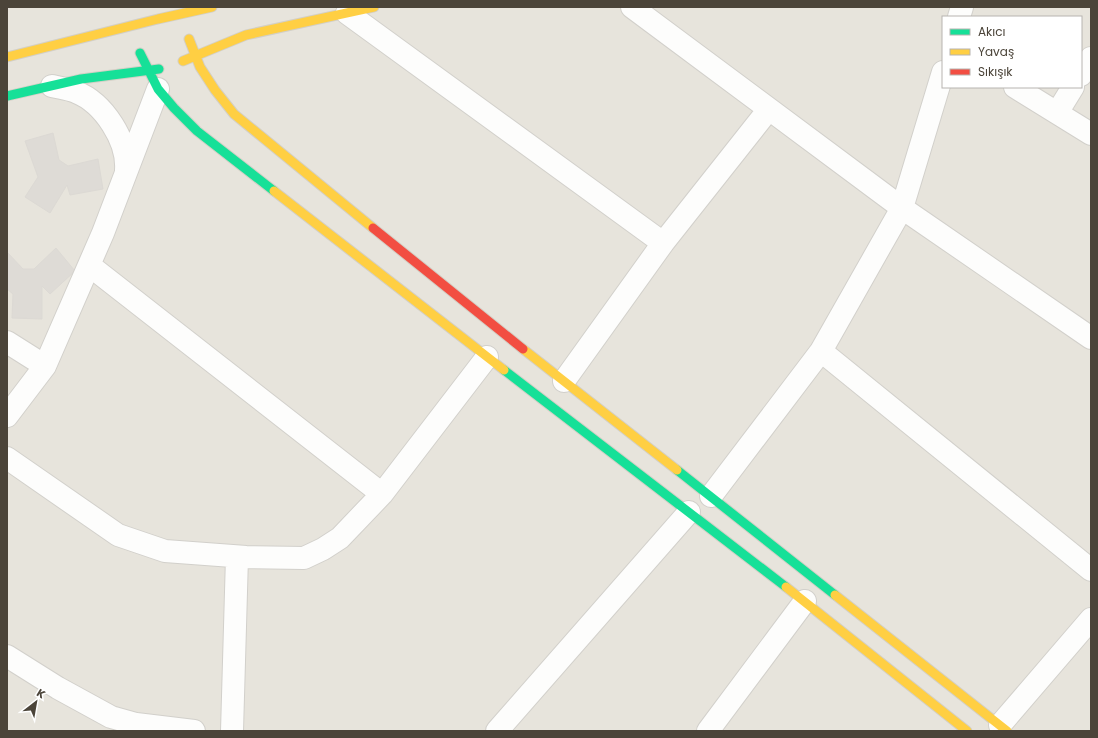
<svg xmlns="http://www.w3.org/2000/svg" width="1098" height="738" viewBox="0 0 1098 738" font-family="Poppins,sans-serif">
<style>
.residential{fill:#e7e4dc;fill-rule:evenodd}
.building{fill:#dedbd6;stroke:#dcd9d4}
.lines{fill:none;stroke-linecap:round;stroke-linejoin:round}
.street-casing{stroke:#d2d0cb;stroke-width:24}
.fast-casing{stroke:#d3cfc5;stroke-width:11}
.slow-casing{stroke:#d3cfc5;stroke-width:11}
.jam-casing{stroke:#d3cfc5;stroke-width:11}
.street{stroke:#fdfdfc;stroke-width:22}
.fast{stroke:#16e098;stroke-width:9}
.slow{stroke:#ffcf43;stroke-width:9}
.jam{stroke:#f24e42;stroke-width:9}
</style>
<rect width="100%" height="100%" fill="#f4f2ee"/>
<!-- residential -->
<path class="residential" d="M7,7H1091V731H7ZM943,17H1081V87H943Z"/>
<!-- building -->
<path class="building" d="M53,133L59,160L68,166L98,159L103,189L70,195L67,185L50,213L25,197L38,177L25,141Z
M56,248L75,271L50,294L42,286V319L12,318L13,294L7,289V252L23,269H34Z"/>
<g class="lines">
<defs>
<path id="street" d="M632,7L902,208L1091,338
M347,13L663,243
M959,17L962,7
M1081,75L1091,58
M52,86C60,88 69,89 76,92C104,103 128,141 126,170
M1015,87L1091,134
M1057,113L1073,87
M89,265L382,494
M7,342L45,366
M821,351L1091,570
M564,381L663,243L769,109
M7,416L45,366L103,233L158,89
M7,458L118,535L165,551L246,557L304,558L323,549L340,538L382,494L487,357
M711,496L821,351L902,208L943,72
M7,656L58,688L111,717L136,724L194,731
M1000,725L1091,619
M232,731L237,557
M497,731L689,512
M708,731L805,601"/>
<path id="fast" d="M140,53L158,89L174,108L197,131L274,191
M7,96L81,79L159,69
M504,370L786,587
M677,470L835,595"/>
<path id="slow" d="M189,39L200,67L215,90L234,114L373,228
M7,57L158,19L212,7
M183,61L246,35L374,7
M274,191L504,370
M523,349L677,470
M786,587L967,731
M835,595L1007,731"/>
<path id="jam" d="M373,228L523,349"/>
</defs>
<!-- street casing -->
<use href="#street" class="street-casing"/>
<!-- fast casing -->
<use href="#fast" class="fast-casing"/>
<!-- slow casing -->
<use href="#slow" class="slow-casing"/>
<!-- jam casing -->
<use href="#jam" class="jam-casing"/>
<!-- street -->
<use href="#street" class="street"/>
<!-- fast -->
<use href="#fast" class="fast"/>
<!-- slow -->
<use href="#slow" class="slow"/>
<!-- jam -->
<use href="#jam" class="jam"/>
</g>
<!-- border -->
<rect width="1098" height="738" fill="none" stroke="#4b4439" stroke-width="16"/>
<!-- legend -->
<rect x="942" y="16" width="140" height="72" fill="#ffffff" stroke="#b7b4b0"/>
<rect x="950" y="29" width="20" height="6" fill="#16e098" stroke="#b7b4b0"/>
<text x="978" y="36" font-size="12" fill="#4b4439">Akıcı</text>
<rect x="950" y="49" width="20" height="6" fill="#ffcf43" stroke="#b7b4b0"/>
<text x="978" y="56" font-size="12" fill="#4b4439">Yavaş</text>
<rect x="950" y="69" width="20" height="6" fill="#f24e42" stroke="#b7b4b0"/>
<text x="978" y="76" font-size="12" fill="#4b4439">Sıkışık</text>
<!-- north arrow -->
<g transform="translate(36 702) rotate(31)" stroke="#ffffff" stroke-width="3" paint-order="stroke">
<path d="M0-3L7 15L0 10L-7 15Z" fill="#4b4439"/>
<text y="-6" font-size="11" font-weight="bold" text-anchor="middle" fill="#4b4439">K</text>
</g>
</svg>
